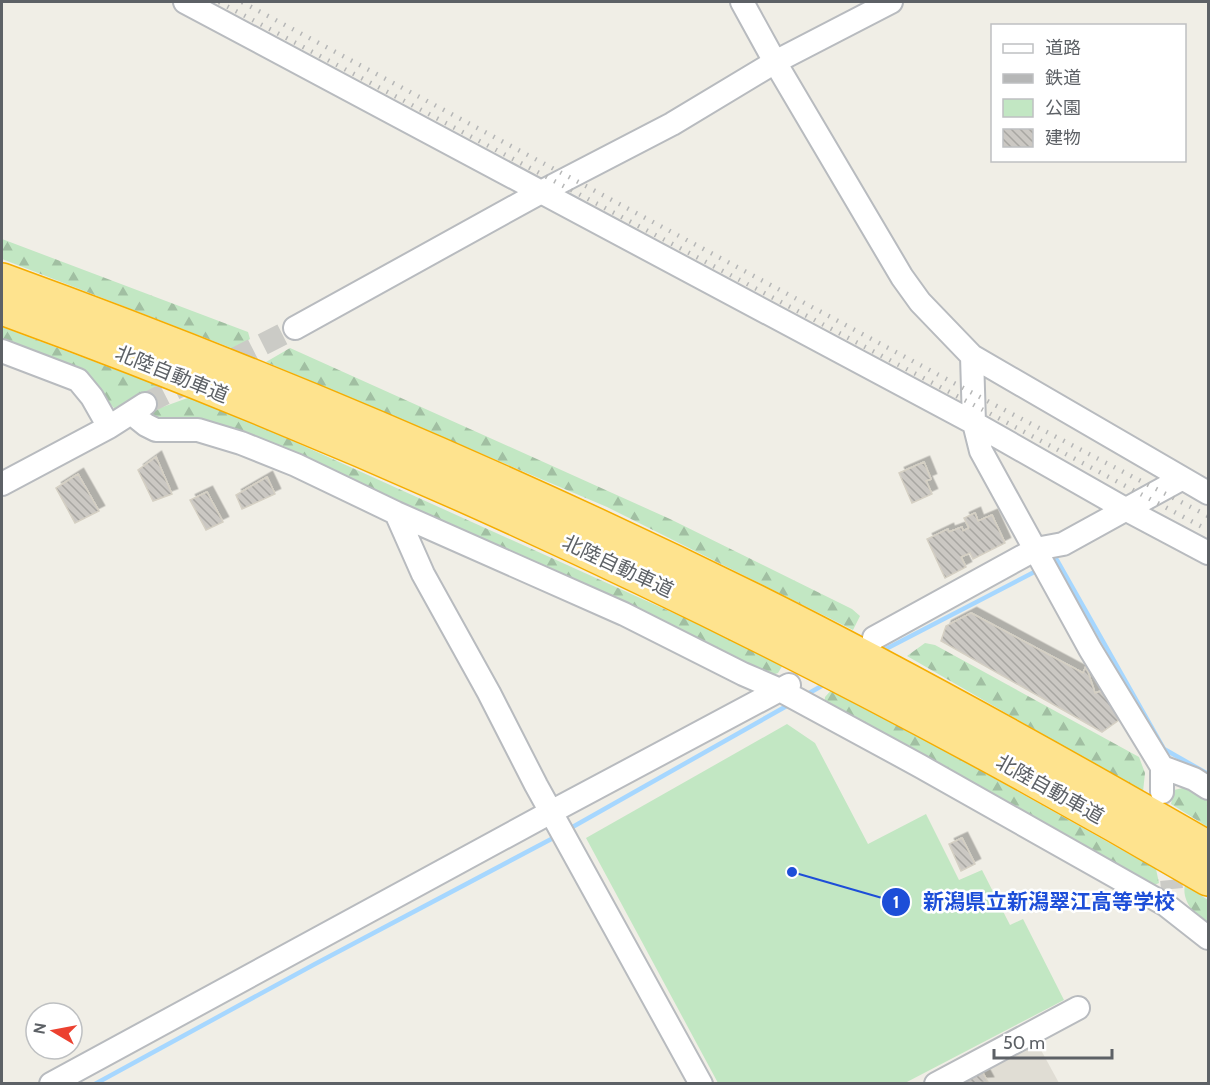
<svg xmlns="http://www.w3.org/2000/svg" width="1210" height="1085" viewBox="0 0 1210 1085" font-family="Cabin,'Noto Sans JP',sans-serif">
<style>
.education{fill:#e0ddd4}
.forest{fill:url(#forest-firs)}
.green{fill:#c2e7c3}
.lines{fill:none;stroke-linecap:round;stroke-linejoin:round}
.stream{stroke:#a6d7ff;stroke-width:4.5}
.building{fill:url(#building-back-hatch);stroke:#d5d0c4;stroke-width:1.5;filter:url(#shadow)}
.minor-tunnel{stroke:#cbcbc6;stroke-width:22;stroke-dasharray:22 11;stroke-linecap:butt}
.minor-casing{stroke:#b8bbbf;stroke-width:26}
.highway-casing{stroke:#f5ad00;stroke-width:36}
.minor{stroke:#fff;stroke-width:22}
.highway{stroke:#fee38e;stroke-width:33}
.rail{stroke:#b6b7b7;stroke-width:4.5;stroke-dasharray:1.5 8;stroke-linecap:butt}
.labels{text-anchor:middle;stroke-width:5;stroke-linejoin:round;paint-order:stroke}
.street-label{font-size:20px;fill:#5d6166;stroke:#fff}
.leader{fill:none;stroke:#1d4ed8;stroke-width:2}
.callout-dot{fill:#1d4ed8;stroke:#fff;stroke-width:2}
.mark-label{font-size:18px;text-anchor:middle;font-weight:bold;fill:#fff}
.callout-label{font-size:21px;text-anchor:middle;font-weight:bold;fill:#1d4ed8;stroke:#fff;stroke-width:5;stroke-linejoin:round;paint-order:stroke}
</style>
<defs>
<pattern id="forest-firs" width="22" height="20" patternUnits="userSpaceOnUse" patternTransform="scale(1.5)"><rect width="22" height="20" fill="#c2e7c3"/><path d="M5 1l3.5 6h-7zM16 11l3.5 6h-7z" fill="#a1bfa2"/></pattern>
<pattern id="building-back-hatch" width="6" height="6" patternUnits="userSpaceOnUse" patternTransform="scale(1.5)"><rect width="6" height="6" fill="#cbc8c3"/><path d="M-1 5l2 2M0 0l6 6M5-1l2 2" fill="none" stroke="#a8a6a2"/></pattern>
<filter id="shadow"><feDropShadow dx="5.5" dy="-5.5" stdDeviation="0" flood-color="#0004"/></filter>
</defs>
<rect width="100%" height="100%" fill="#f0eee6"/>
<!-- education -->
<path class="education" d="M1036,1041L1059,1083L955,1084Z"/>
<!-- forest -->
<path class="forest" d="M2,239L248,332L250,339L234,349L2,259Z
M2,327L159,386L116,410L99,393L2,347Z
M290,348L670,519L852,609L860,616L853,630L607,507L266,362Z
M193,396L784,663L778,673L766,677L625,609L154,418L149,412Z
M925,643L935,645L1139,757L1145,773L1143,792L907,656Z
M833,688L1156,869L1159,883L1150,887L824,706L825,697Z
M1187,787L1208,799V827L1171,804L1174,790Z
M1185,885L1208,900V927C1197,918 1181,901 1185,885Z"/>
<!-- green -->
<path class="green" d="M787,724L815,743L868,844L926,814L959,880L982,870L1010,925L1023,919L1064,1000L905,1083H718L586,838Z"/>
<g class="lines">
<!-- stream -->
<path class="stream" d="M1050,564L1057,560L1164,749L1208,774
M882,651L1040,569
M804,696L825,684
M569,829L792,703
M95,1084L315,964L557,836"/>
</g>
<!-- building -->
<path class="building" d="M156,457L172,494L153,501L138,470Z
M924,462L931,479L926,481L932,494L912,503L899,473Z
M78,474L99,511L75,523L56,488Z
M267,477L275,494L242,509L236,495Z
M207,492L223,522L206,530L190,500Z
M975,513L978,521L992,515L1005,543L973,559L970,553L961,557L966,567L945,578L927,539L948,529L949,532L962,527L963,531L969,528L964,518Z
M971,613L1083,673L1086,666L1095,693L1104,690L1119,720L1102,732L941,641L946,626Z
M962,838L975,864L961,871L949,844Z
M982,1071L988,1082L959,1084Z"/>
<g class="lines">
<!-- minor-tunnel -->
<path class="minor-tunnel" d="M145,404L295,328
M1168,847L1172,889"/>
<defs>
<path id="minor" d="M185,2L974,423L1127,510L1208,553
M742,2L775,62L902,277L920,302L972,356L1208,493
M295,328L541,192L672,124L775,62L891,2
M2,351L78,380L92,397L109,427
M972,356L974,423L981,451L1090,649L1162,767V792
M131,413L146,425L156,430H198L241,443L296,465L396,513L624,614L743,674L780,690L920,766L1166,905L1208,938
M2,484L109,427L145,404
M396,513L423,574L489,693L536,785L701,1084
M874,638L1036,549L1063,544L1181,479
M1162,767L1194,779L1208,788
M51,1084L551,812L789,685
M936,1084L1078,1008"/>
<path id="highway" d="M2,280C258,373 510,480 755,601C909,678 1059,762 1208,848
M2,308C421,461 824,654 1208,879"/>
</defs>
<!-- minor casing -->
<use href="#minor" class="minor-casing"/>
<!-- highway casing -->
<use href="#highway" class="highway-casing"/>
<!-- minor -->
<use href="#minor" class="minor"/>
<!-- highway -->
<use href="#highway" class="highway"/>
<!-- rail -->
<path class="rail" d="M219,2L1208,530
M242,2L993,404L1208,516"/>
</g>
<g class="labels">
<!-- street labels -->
<g class="street-label">
<text transform="translate(172 374) rotate(22)" y="7">北陸自動車道</text>
<text transform="translate(618 566) rotate(25)" y="7">北陸自動車道</text>
<text transform="translate(1050 789) rotate(29)" y="7">北陸自動車道</text>
</g>
</g>
<!-- callouts -->
<path class="leader" d="M792 872L896 902"/>
<g class="callout-dot">
<circle cx="792" cy="872" r="6"/>
<circle cx="896" cy="902" r="15"/>
</g>
<g class="mark-label">
<text x="896" y="908">1</text>
</g>
<g class="callout-label">
<text x="1049" y="909">新潟県立新潟翠江高等学校</text>
</g>
<!-- border -->
<rect width="1210" height="1085" fill="none" stroke="#5d6166" stroke-width="6"/>
<!-- legend -->
<rect x="991" y="24" width="195" height="138" fill="#ffffff" stroke="#bec0c2" stroke-width="1.5"/>
<rect x="1003" y="44" width="30" height="9" fill="#ffffff" stroke="#bec0c2" stroke-width="1.5"/>
<text x="1045" y="54" font-size="18" fill="#5d6166">道路</text>
<rect x="1003" y="74" width="30" height="9" fill="#b6b7b7" stroke="#bec0c2" stroke-width="1.5"/>
<text x="1045" y="84" font-size="18" fill="#5d6166">鉄道</text>
<rect x="1003" y="99" width="30" height="18" fill="#c2e7c3" stroke="#bec0c2" stroke-width="1.5"/>
<text x="1045" y="114" font-size="18" fill="#5d6166">公園</text>
<rect x="1003" y="129" width="30" height="18" fill="url(#building-back-hatch)" stroke="#bec0c2" stroke-width="1.5"/>
<text x="1045" y="144" font-size="18" fill="#5d6166">建物</text>
<!-- north arrow -->
<g transform="translate(54 1031) rotate(280)"><circle r="28" fill="#ffffff" stroke="#bec0c2" stroke-width="1.5"/>
<path d="M0-4.5L10 22L0 15L-10 22Z" fill="#ec4130"/>
<text y="-9" font-size="16" font-weight="bold" text-anchor="middle" fill="#5d6166">N</text>
</g>
<!-- scale -->
<path d="M994 1049v9h118v-9" fill="none" stroke="#5d6166" stroke-width="3"/>
<text x="1003" y="1049" font-size="18" fill="#5d6166" stroke="#ffffff" stroke-width="4.5" paint-order="stroke">50 m</text>
</svg>
